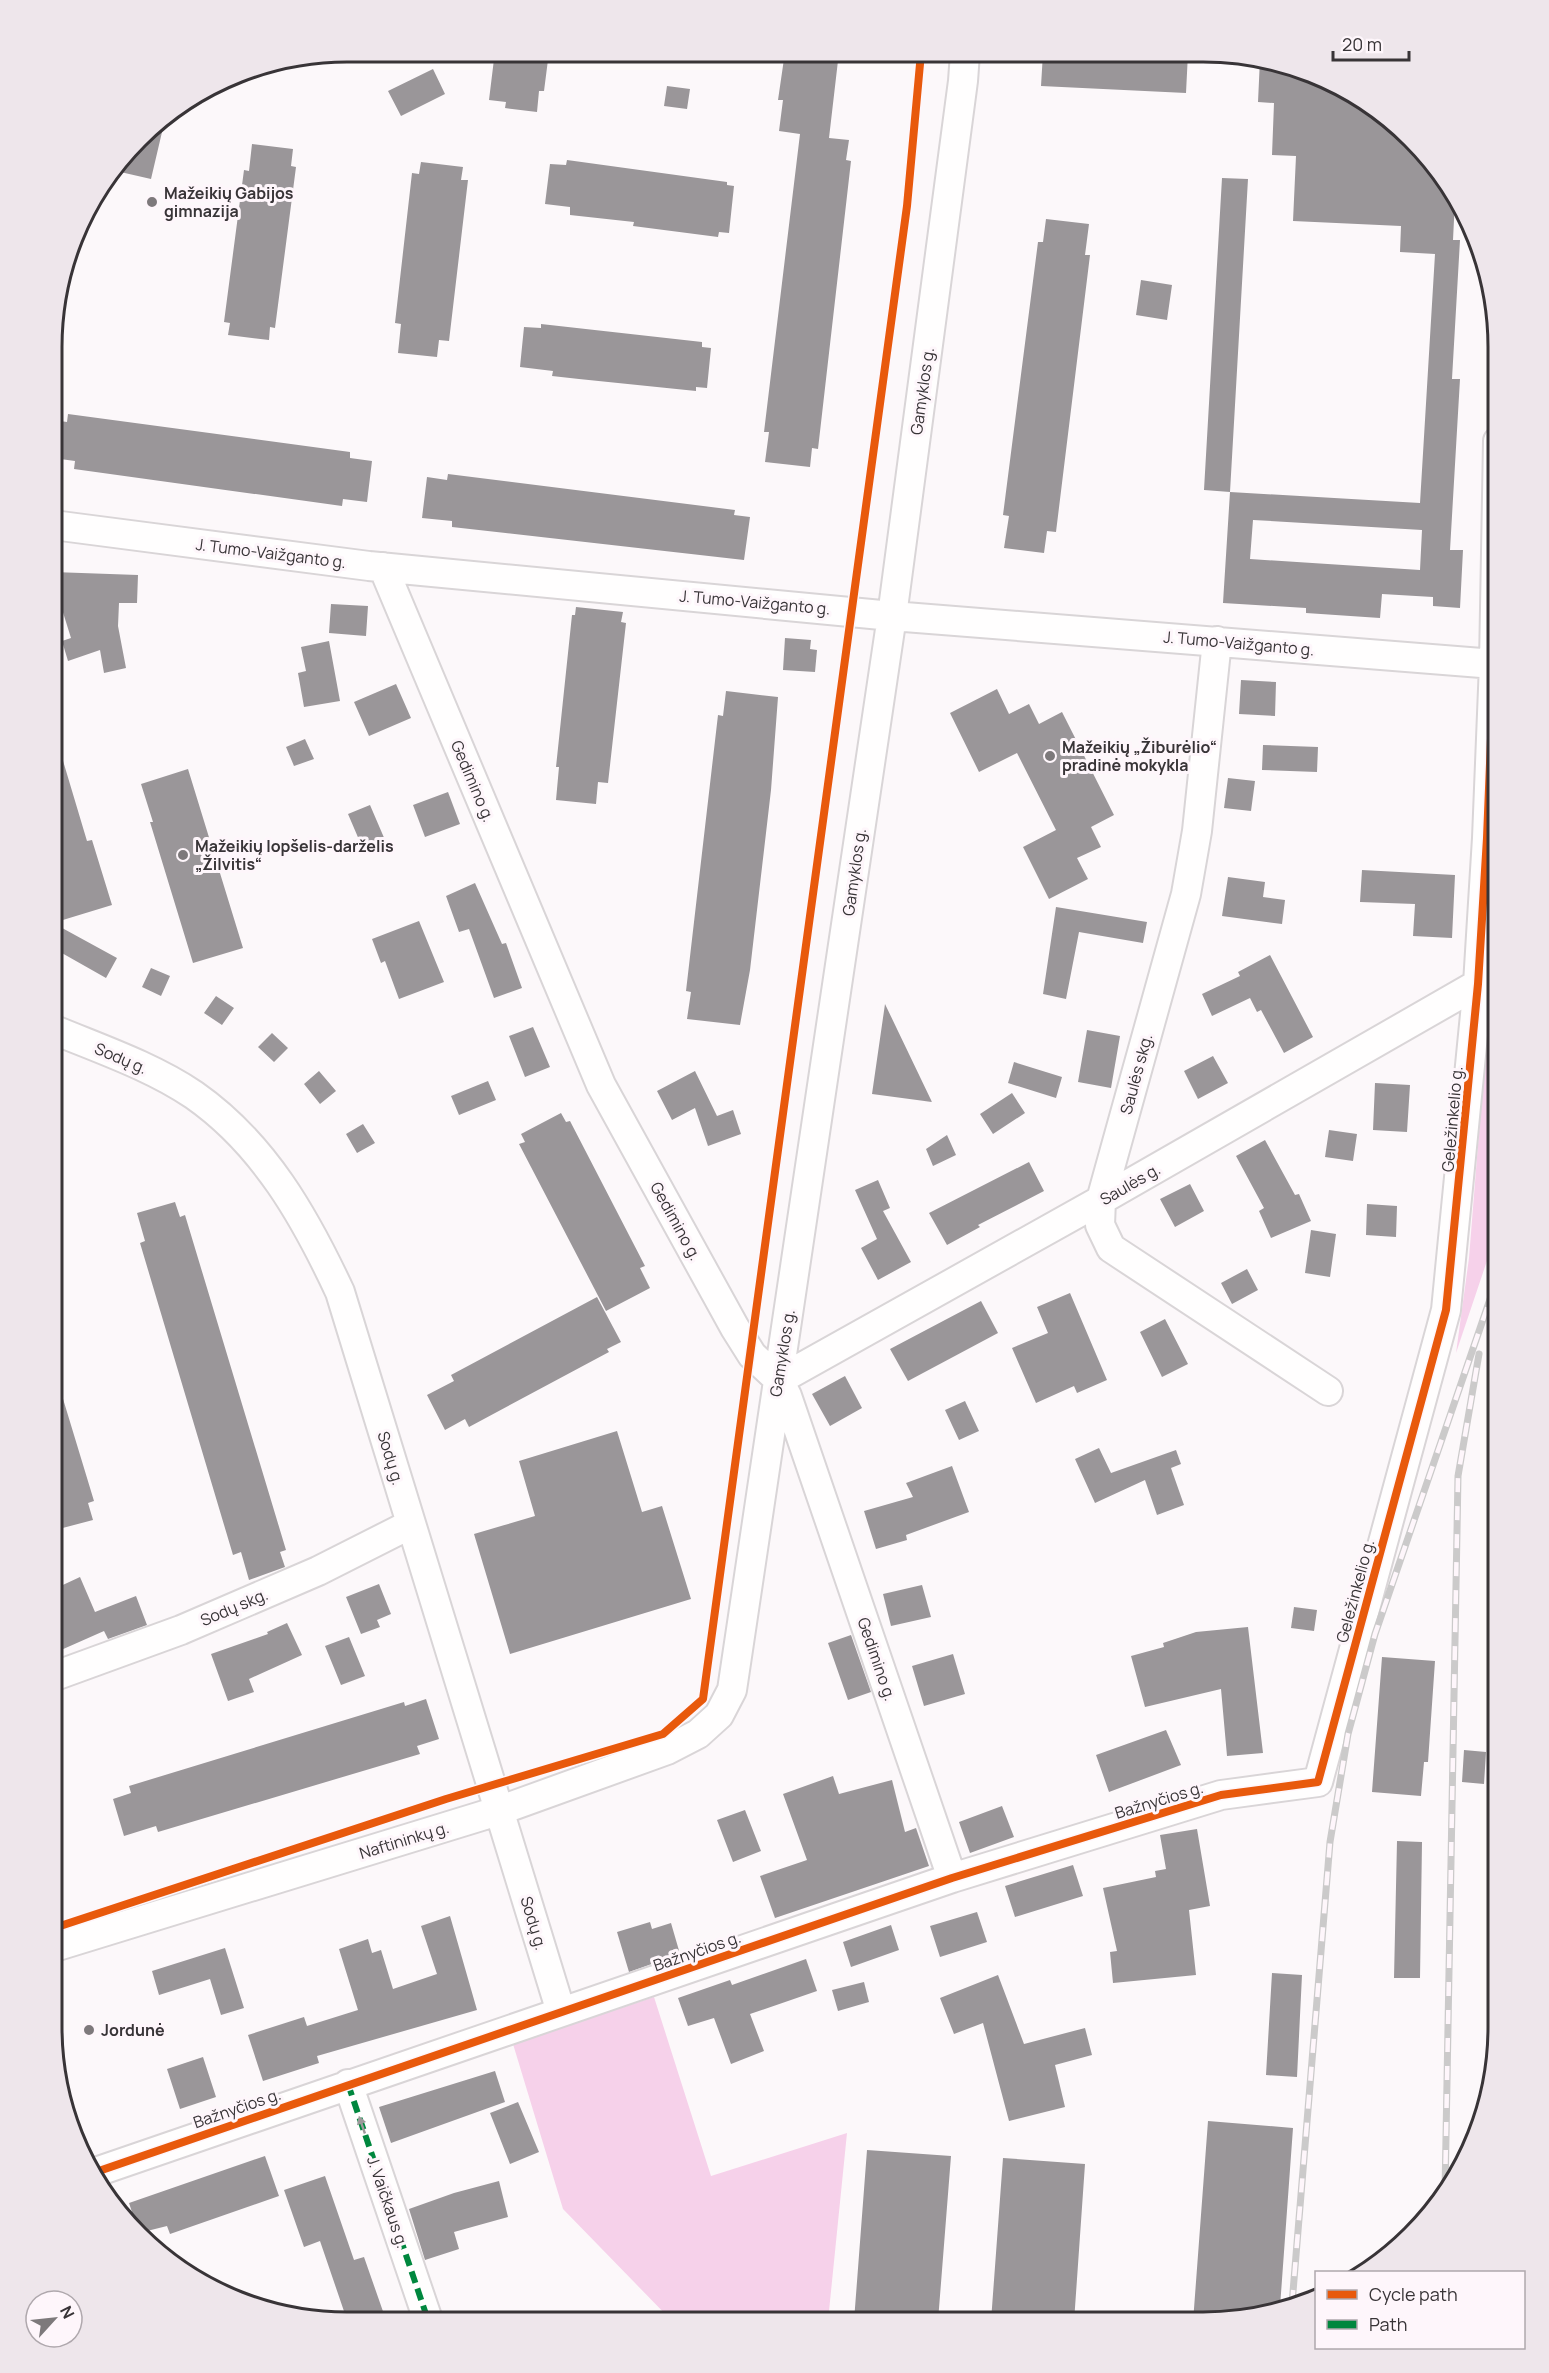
<svg xmlns="http://www.w3.org/2000/svg" width="1549" height="2373" viewBox="0 0 1549 2373" font-family="Manrope,sans-serif">
<style>
.green{fill:#f6d1ea}
.building{fill:#9a9699;fill-rule:evenodd}
.lines{fill:none;stroke-linecap:round;stroke-linejoin:round}
.minor-casing{stroke:#d9d5d7;stroke-width:32}
.minor{stroke:#fffefe;stroke-width:28}
.rail-casing{stroke:#cbcaca;stroke-width:7}
.rail{stroke:#fef6fb;stroke-width:4.5;stroke-dasharray:14;stroke-linecap:butt}
.quiet{stroke:#00873e;stroke-width:6;stroke-dasharray:12 6;stroke-linecap:butt}
.cycleway-casing{stroke:#fef6fb;stroke-width:11}
.cycleway{stroke:#e8590c;stroke-width:8}
.oneway{fill:#9c999a}
.poi-dot{fill:#7d797b;stroke:#fef6fb;stroke-width:2}
.labels{text-anchor:middle;stroke-width:6;stroke-linejoin:round;paint-order:stroke}
.poi-label{font-size:16px;font-weight:bold;fill:#383437;stroke:#fef6fb;text-anchor:start}
.street-label{font-size:16px;fill:#383437;stroke:#fef6fb}
.rim{fill:none;stroke:#383437;stroke-width:3}
</style>
<rect width="100%" height="100%" fill="#fcf8fa"/>
<!-- green -->
<path class="green" d="M1498,894V1228L1456,1353L1469,1258Z
M654,1997L711,2176L847,2133L828,2321H672L563,2209L513,2044Z"/>
<!-- building -->
<path class="building" d="M495,51L549,52L544,91H539L537,112L505,108L506,102L489,100Z
M785,52H839L829,138L849,140L846,160L851,161L818,449L812,448L810,467L765,462L769,432H764L800,134L779,131L783,100H778Z
M1043,53H1188L1186,93L1041,86Z
M1260,59L1316,74L1383,112L1437,167L1455,199L1453,240H1460L1452,379H1460L1450,550H1463L1460,608L1433,606V597L1382,594L1380,618L1306,613V608L1223,603L1230,492L1420,503L1435,254L1400,252L1401,226L1293,221L1296,156L1272,155L1274,103L1258,102ZM1253,520L1422,530L1420,570L1250,559Z
M433,69L445,94L401,116L388,91Z
M667,86L690,89L687,109L664,106Z
M166,115L151,179L116,171L151,125Z
M252,144L293,149L291,166L296,167L275,328L270,327L269,340L228,335L230,323L224,322L244,170L249,171Z
M567,160L727,182V185L734,186L729,233L719,232L718,237L633,226L634,222L570,215V207L545,204L550,164L566,165Z
M421,162L463,167L461,180H468L449,341L439,340L437,357L398,353L401,324L395,323L412,173L419,174Z
M1222,178L1248,179L1230,492L1204,490Z
M1046,219L1089,224L1085,255H1090L1056,532L1047,531L1044,553L1004,548L1009,516L1003,515L1038,242H1043Z
M1141,280L1172,285L1167,320L1136,315Z
M541,324L702,342V347L711,348L707,388L696,387V391L579,379L552,376L553,371L520,367L524,327L541,328Z
M68,414L350,452V458L372,461L367,502L343,499L342,506L74,469L75,461L53,458V420L67,422Z
M448,474L735,510L734,515L750,517L744,560L452,527V521L422,518L427,477L447,480Z
M53,572L138,575L137,603H119L118,626L126,668L104,673L100,650L68,661L62,641L71,638L61,606H53Z
M331,604L368,606L366,636L329,633Z
M576,607L623,612L621,622L626,623L608,783L598,782L596,804L556,800L559,767H556L572,615H575Z
M785,638L811,640L810,649L817,650L815,672L783,670Z
M329,641L340,701L304,707L298,673L306,671L301,647Z
M1241,680L1276,682L1275,716L1239,714Z
M396,684L411,718L369,736L354,702Z
M997,689L1009,714L1029,704L1039,724L1062,712L1114,815L1091,827L1101,847L1077,858L1088,879L1049,899L1023,847L1056,830L1017,753L979,772L950,713Z
M726,691L778,697L771,790L750,970L740,1025L687,1019L691,992L686,991L718,715L723,716Z
M305,739L314,759L294,766L286,747Z
M58,744L87,841L92,840L112,905L53,923L117,958L106,978L53,948V745Z
M1263,745L1318,747L1317,772L1262,770Z
M188,769L243,948L193,963L150,822H153L141,784Z
M1228,778L1255,781L1251,811L1224,808Z
M448,792L460,824L425,837L413,805Z
M370,805L385,840L363,849L348,814Z
M1362,870L1455,875L1452,938L1413,936L1415,904L1360,902Z
M1228,877L1265,882L1263,897L1285,900L1282,924L1222,916Z
M475,883L502,944L506,943L522,988L494,998L469,929L459,932L446,896Z
M1056,907L1147,922L1143,943L1079,932L1066,999L1043,994Z
M419,921L444,982L399,999L385,961L381,963L372,939Z
M1270,955L1313,1037L1284,1053L1261,1010L1257,1012L1250,998L1212,1016L1202,994L1240,976L1238,972Z
M151,968L170,976L161,996L142,987Z
M216,996L234,1008L222,1025L204,1013Z
M885,1004L932,1102L872,1094Z
M533,1027L550,1067L525,1077L509,1036Z
M1087,1030L1120,1036L1111,1088L1078,1082Z
M272,1033L288,1048L274,1062L258,1047Z
M1213,1056L1228,1083L1198,1099L1184,1071Z
M1014,1062L1062,1077L1056,1098L1008,1083Z
M319,1071L336,1091L320,1104L304,1084Z
M695,1071L717,1116L733,1110L741,1134L708,1146L695,1108L672,1120L657,1091Z
M488,1081L496,1100L459,1115L451,1096Z
M1375,1083L1410,1085L1407,1132L1373,1130Z
M1012,1093L1025,1113L993,1134L980,1114Z
M561,1113L566,1122L570,1121L645,1266L640,1268L650,1288L606,1311L519,1144L525,1142L521,1134Z
M363,1124L375,1143L357,1153L346,1134Z
M1329,1130L1357,1134L1353,1161L1325,1157Z
M947,1135L956,1155L933,1166L926,1149Z
M1265,1140L1295,1195L1299,1194L1311,1221L1271,1238L1259,1211L1264,1208L1236,1156Z
M1029,1162L1044,1191L978,1225L980,1227L947,1245L929,1213Z
M878,1180L890,1208L883,1211L911,1262L878,1280L861,1248L877,1239L855,1190Z
M1190,1184L1204,1211L1175,1227L1160,1199Z
M175,1202L180,1217L185,1215L286,1550L280,1552L285,1567L249,1580L241,1552L233,1555L140,1243L145,1241L137,1213Z
M1367,1204L1397,1206L1396,1237L1366,1235Z
M1311,1230L1336,1234L1330,1277L1305,1273Z
M1247,1269L1258,1290L1232,1304L1221,1283Z
M1070,1293L1107,1380L1077,1393L1074,1386L1036,1403L1012,1348L1048,1333L1037,1307Z
M597,1297L621,1342L607,1349L609,1352L469,1427L465,1419L445,1430L427,1395L454,1381L451,1375Z
M981,1301L998,1333L908,1381L890,1349Z
M1165,1319L1188,1364L1162,1377L1140,1332Z
M845,1376L862,1408L830,1426L812,1394Z
M57,1379L94,1501L88,1503L93,1520L55,1530L52,1518V1380Z
M965,1401L979,1431L959,1440L945,1410Z
M617,1431L642,1512L662,1506L691,1599L510,1654L474,1534L535,1516L519,1461Z
M1099,1448L1111,1473L1176,1450L1181,1464L1171,1468L1184,1505L1157,1515L1145,1480L1095,1503L1075,1459Z
M952,1466L969,1512L906,1535L907,1540L876,1549L864,1511L913,1497L906,1483Z
M80,1577L95,1612L136,1596L147,1625L108,1639L104,1631L52,1654V1590Z
M379,1584L391,1614L377,1620L380,1627L361,1634L346,1597Z
M922,1585L931,1617L891,1626L883,1594Z
M1294,1607L1317,1610L1314,1631L1291,1628Z
M287,1623L302,1655L249,1679L254,1692L228,1701L211,1654L268,1634L267,1632Z
M1248,1627L1263,1753L1227,1756L1221,1689L1145,1707L1131,1656L1164,1647L1163,1643L1196,1632Z
M851,1635L871,1692L848,1700L828,1643Z
M349,1637L365,1676L341,1685L325,1646Z
M953,1654L965,1694L924,1706L912,1666Z
M1382,1657L1435,1661L1428,1762H1424L1421,1796L1372,1792Z
M426,1699L439,1739L417,1746L420,1754L158,1832L156,1826L124,1836L113,1799L131,1793L129,1786L404,1702L405,1706Z
M1166,1730L1181,1765L1109,1792L1096,1755Z
M1464,1750L1486,1752L1484,1784L1462,1782Z
M833,1776L839,1794L892,1780L905,1832L916,1828L929,1866L775,1918L760,1876L807,1860L783,1794Z
M1002,1806L1014,1837L970,1853L959,1822Z
M745,1810L761,1851L733,1862L717,1820Z
M1197,1829L1210,1906L1189,1910L1196,1975L1113,1983L1110,1952L1117,1951L1103,1888L1156,1877L1155,1871L1166,1869L1160,1835Z
M1397,1841L1422,1842L1420,1978H1394Z
M1073,1865L1083,1896L1015,1917L1005,1886Z
M977,1912L987,1942L940,1957L930,1926Z
M450,1916L477,2010L317,2056L319,2063L263,2081L248,2035L304,2017L307,2026L358,2010L339,1949L368,1939L372,1953L381,1950L393,1989L437,1974L421,1926Z
M650,1922L652,1929L671,1923L680,1954L629,1972L617,1932Z
M891,1925L899,1950L851,1967L843,1942Z
M225,1948L244,2008L221,2015L210,1979L159,1995L152,1971Z
M806,1959L817,1991L750,2014L764,2051L731,2064L714,2018L688,2026L678,1998L730,1980L732,1985Z
M1272,1973L1302,1975L1297,2077L1266,2075Z
M998,1975L1024,2044L1085,2028L1092,2055L1055,2065L1065,2107L1009,2121L983,2023L954,2034L940,1998Z
M864,1982L869,2002L838,2011L832,1990Z
M203,2057L216,2097L180,2109L167,2069Z
M495,2071L505,2102L391,2143L379,2107Z
M518,2102L539,2152L510,2164L490,2113Z
M1208,2121L1293,2128L1280,2307L1193,2322Z
M867,2150L951,2156L938,2321H854Z
M265,2156L279,2196L170,2234L167,2226L139,2233L129,2203Z
M1003,2158L1085,2164L1074,2322L991,2321Z
M325,2176L354,2260L364,2257L386,2320H347L320,2241L304,2247L284,2190Z
M499,2181L508,2217L454,2232L459,2249L425,2260L409,2209L454,2193Z"/>
<g class="lines">
<defs>
<path id="minor" d="M53,525L369,566L892,616L1494,664
M383,567L601,1085L735,1328L752,1355L779,1380L787,1396L952,1878
M1217,641L1197,831L1186,894L1101,1200L1100,1225L1111,1248L1328,1391
M52,1029C100,1049 151,1066 194,1095C264,1144 305,1217 340,1292L561,2012
M779,1380L1101,1200L1478,984
M52,1677L181,1630L318,1571L411,1524
M51,1948L501,1810L667,1750L698,1734L719,1715L732,1690L892,616L963,81L965,53
M348,2084L428,2320
M93,2173L952,1878L1221,1795L1318,1782L1446,1310L1478,984L1487,838L1494,664L1498,441"/>
</defs>
<!-- minor casing -->
<use href="#minor" class="minor-casing"/>
<!-- minor -->
<use href="#minor" class="minor"/>
<defs>
<path id="rail" d="M1445,2192L1458,1476L1479,1354
M1292,2304L1330,1842L1348,1734L1375,1634L1498,1276"/>
</defs>
<!-- rail casing -->
<use href="#rail" class="rail-casing"/>
<!-- rail -->
<use href="#rail" class="rail"/>
<!-- quiet -->
<path class="quiet" d="M348,2084L428,2320"/>
<defs>
<path id="cycleway" d="M51,1929L446,1799L663,1734L703,1699L907,206L921,53
M93,2173L952,1878L1221,1795L1318,1782L1446,1310L1478,984L1487,838L1494,664L1498,441"/>
</defs>
<!-- cycleway casing -->
<use href="#cycleway" class="cycleway-casing"/>
<!-- cycleway -->
<use href="#cycleway" class="cycleway"/>
</g>
<!-- one-way arrows -->
<defs><path id="oneway-solid" d="M-6-.8H1V-3.2L6.5 0L1 3.2V.8H-6Z" transform="scale(1.5)"/></defs>
<use class="oneway" href="#oneway-solid" transform="translate(362 2125) rotate(-109)"/>
<!-- markers -->
<g class="poi-dot">
<circle cx="152" cy="202" r="6"/>
<circle cx="1050" cy="756" r="6"/>
<circle cx="183" cy="855" r="6"/>
<circle cx="89" cy="2030" r="6"/>
</g>
<g class="labels">
<!-- poi labels -->
<g class="poi-label">
<text x="164" y="199">Mažeikių Gabijos<tspan x="164" dy="18">gimnazija</tspan></text>
<text x="1062" y="753">Mažeikių „Žiburėlio“<tspan x="1062" dy="18">pradinė mokykla</tspan></text>
<text x="195" y="852">Mažeikių lopšelis-darželis<tspan x="195" dy="18">„Žilvitis“</tspan></text>
<text x="101" y="2036">Jordunė</text>
</g>
<!-- street labels -->
<g class="street-label">
<text transform="translate(922 391) rotate(-82)" y="6">Gamyklos g.</text>
<text transform="translate(271 553) rotate(7)" y="6">J. Tumo-Vaižganto g.</text>
<text transform="translate(755 602) rotate(5)" y="6">J. Tumo-Vaižganto g.</text>
<text transform="translate(1239 643) rotate(5)" y="6">J. Tumo-Vaižganto g.</text>
<text transform="translate(473 781) rotate(67)" y="6">Gedimino g.</text>
<text transform="translate(854 872) rotate(-82)" y="6">Gamyklos g.</text>
<text transform="translate(121 1058) rotate(23)" y="6">Sodų g.</text>
<text transform="translate(1136 1074) rotate(-75)" y="6">Saulės skg.</text>
<text transform="translate(1452 1119) rotate(-85)" y="6">Geležinkelio g.</text>
<text transform="translate(1130 1184) rotate(-30)" y="6">Saulės g.</text>
<text transform="translate(676 1221) rotate(61)" y="6">Gedimino g.</text>
<text transform="translate(782 1353) rotate(-81)" y="6">Gamyklos g.</text>
<text transform="translate(391 1458) rotate(73)" y="6">Sodų g.</text>
<text transform="translate(1355 1591) rotate(-75)" y="6">Geležinkelio g.</text>
<text transform="translate(234 1607) rotate(-23)" y="6">Sodų skg.</text>
<text transform="translate(877 1659) rotate(71)" y="6">Gedimino g.</text>
<text transform="translate(1159 1800) rotate(-17)" y="6">Bažnyčios g.</text>
<text transform="translate(404 1840) rotate(-17)" y="6">Naftininkų g.</text>
<text transform="translate(534 1923) rotate(73)" y="6">Sodų g.</text>
<text transform="translate(697 1951) rotate(-19)" y="6">Bažnyčios g.</text>
<text transform="translate(237 2108) rotate(-19)" y="6">Bažnyčios g.</text>
<text transform="translate(388 2202) rotate(71)" y="6">J. Vaičkaus g.</text>
</g>
</g>
<!-- crop -->
<path d="M0 0H1549V2373H0ZM347 62H1203A285 285 0 0 1 1488 347V2027A285 285 0 0 1 1203 2312H347A285 285 0 0 1 62 2027V347A285 285 0 0 1 347 62Z" fill="#eee6eb" fill-rule="evenodd"/>
<path class="rim" d="M347 62H1203A285 285 0 0 1 1488 347V2027A285 285 0 0 1 1203 2312H347A285 285 0 0 1 62 2027V347A285 285 0 0 1 347 62Z"/>
<!-- legend -->
<rect x="1315" y="2271" width="210" height="78" fill="#fef6fb" stroke="#afa8ad" stroke-width="1.5"/>
<rect x="1327" y="2290" width="30" height="9" fill="#e8590c" stroke="#afa8ad" stroke-width="1.5"/>
<text x="1369" y="2301" font-size="18" fill="#383437">Cycle path</text>
<rect x="1327" y="2320" width="30" height="9" fill="#00873e" stroke="#afa8ad" stroke-width="1.5"/>
<text x="1369" y="2331" font-size="18" fill="#383437">Path</text>
<!-- north arrow -->
<g transform="translate(54 2319) rotate(63)"><circle r="28" fill="#fef6fb" stroke="#afa8ad" stroke-width="1.5"/>
<path d="M0-4.5L10 22L0 15L-10 22Z" fill="#7d797b"/>
<text y="-9" font-size="16" font-weight="bold" text-anchor="middle" fill="#383437">N</text>
</g>
<!-- scale -->
<path d="M1333 51v9h76v-9" fill="none" stroke="#383437" stroke-width="3"/>
<text x="1342" y="51" font-size="18" fill="#383437" stroke="#fef6fb" stroke-width="4.5" paint-order="stroke">20 m</text>
</svg>
